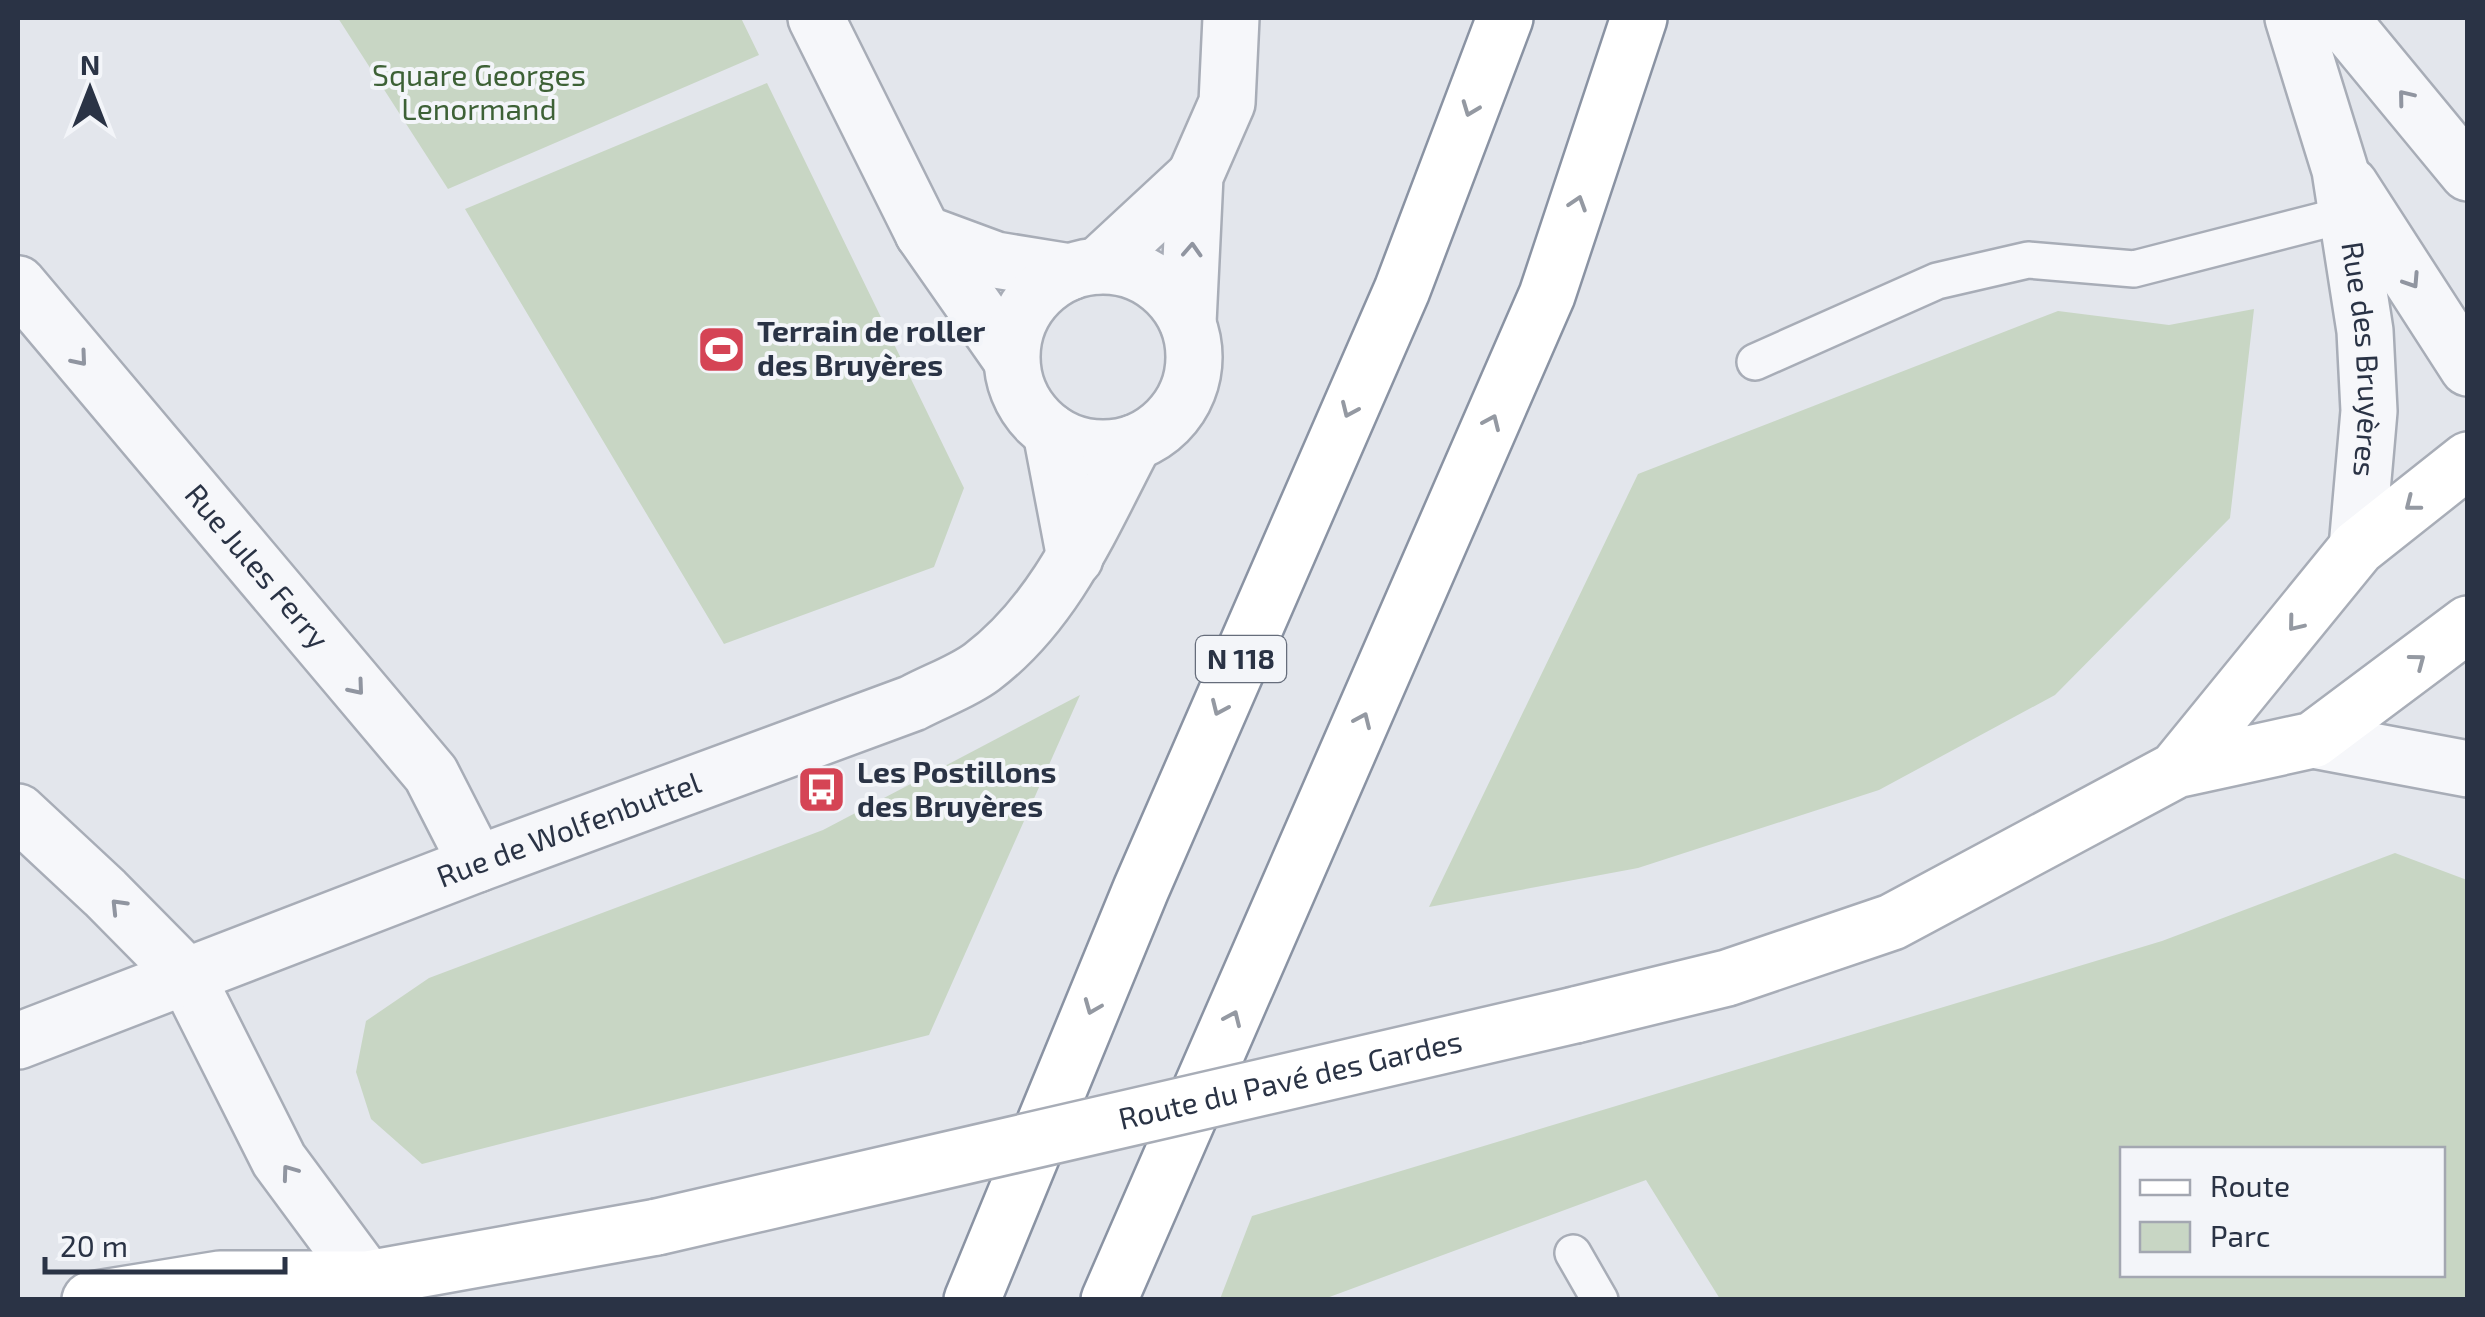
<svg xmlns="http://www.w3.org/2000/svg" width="2485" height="1317" viewBox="0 0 2485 1317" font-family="'Exo 2',sans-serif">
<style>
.green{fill:#c8d6c4;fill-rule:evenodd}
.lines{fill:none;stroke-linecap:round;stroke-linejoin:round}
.service-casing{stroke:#a8adb7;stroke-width:40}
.minor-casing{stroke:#a8adb7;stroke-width:60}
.tertiary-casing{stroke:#a8adb7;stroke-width:60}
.secondary-casing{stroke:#a8adb7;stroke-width:60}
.trunk-casing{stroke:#8a93a3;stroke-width:60}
.service{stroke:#f6f7fa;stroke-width:35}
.minor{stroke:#f6f7fa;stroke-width:55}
.tertiary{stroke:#f6f7fa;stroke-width:55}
.secondary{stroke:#fff;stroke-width:55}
.trunk{stroke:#fff;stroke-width:55}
.secondary-bridge-casing{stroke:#a8adb7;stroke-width:60;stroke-linecap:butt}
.secondary-bridge{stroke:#fff;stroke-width:55}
.oneway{stroke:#9095a0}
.oneway2{stroke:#9499a2}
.labels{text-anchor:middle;stroke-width:8;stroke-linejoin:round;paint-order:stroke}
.shield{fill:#f3f5f9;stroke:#666d7b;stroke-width:2.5}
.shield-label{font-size:28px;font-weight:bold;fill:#2a3345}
.park-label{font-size:30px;fill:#3d6136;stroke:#f3f5f9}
.poi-label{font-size:30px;font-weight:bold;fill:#2a3345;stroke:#f3f5f9;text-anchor:start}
.street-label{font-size:30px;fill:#2a3345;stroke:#f3f5f9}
</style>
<rect width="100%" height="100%" fill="#e3e6ec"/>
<!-- green -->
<path class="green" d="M338,18H741L759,55L448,189Z
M767,83L964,488L934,567L724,644L465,209Z
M2254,309L2230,518L2055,695L1879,790L1638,868L1429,907L1638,474L2058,311L2169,325Z
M1080,695L929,1035L422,1164L371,1119L356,1072L366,1021L429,978L823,830Z
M2395,853L2467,880V1299H1720L1646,1180L1324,1299H1220L1252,1216L2162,941ZM2122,1150H2442V1274H2122Z"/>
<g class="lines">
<defs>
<path id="service" d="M1755,362L1937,281L2028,260L2134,269L2348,214
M1573,1253L1600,1300"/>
<g id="minor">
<path d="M816,18L923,233L1011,359"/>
<path d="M923,233L996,260L1070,272"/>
<path d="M1098,266L1195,176"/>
<circle cx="1103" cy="357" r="91"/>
<path id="s1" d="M18,284L431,774L477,864"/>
<path d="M1188,323L1195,176L1227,103L1231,18"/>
<path d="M1051,432L1075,558"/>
<path d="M18,812L105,893L186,975L279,1160L367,1279"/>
<path id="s2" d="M18,1041L477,864L913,703C935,691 962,682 982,667C1056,611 1092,523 1134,443"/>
</g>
<g id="tertiary">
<path id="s3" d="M2293,18L2340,170L2365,331L2369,411L2357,548"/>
<path d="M2340,18L2468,173"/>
<path d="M2350,185L2468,368"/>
<path d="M2313,740L2468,769"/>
</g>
<path id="secondary" d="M2176,770L2357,548L2468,460
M1575,1015L1727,978L1892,922L2176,770L2313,740L2468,624
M90,1300L220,1279H367L657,1227"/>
<path id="trunk" d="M972,1300L1141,889L1402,290L1505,18
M1109,1300L1547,295L1639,18"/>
</defs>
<!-- service casing -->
<use href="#service" class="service-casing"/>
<!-- minor casing -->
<use href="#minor" class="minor-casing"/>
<!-- tertiary casing -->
<use href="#tertiary" class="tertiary-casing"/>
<!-- secondary casing -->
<use href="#secondary" class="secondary-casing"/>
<!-- trunk casing -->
<use href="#trunk" class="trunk-casing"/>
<!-- service -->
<use href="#service" class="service"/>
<!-- minor -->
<use href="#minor" class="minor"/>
<!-- tertiary -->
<use href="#tertiary" class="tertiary"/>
<!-- secondary -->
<use href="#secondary" class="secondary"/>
<!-- trunk -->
<use href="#trunk" class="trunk"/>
<defs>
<g id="secondary-bridge">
<path id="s4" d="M657,1227L1575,1015"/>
</g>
</defs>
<!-- secondary-bridge casing -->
<use href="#secondary-bridge" class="secondary-bridge-casing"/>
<!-- secondary-bridge -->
<use href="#secondary-bridge" class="secondary-bridge"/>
</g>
<!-- one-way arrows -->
<defs><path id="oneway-chevron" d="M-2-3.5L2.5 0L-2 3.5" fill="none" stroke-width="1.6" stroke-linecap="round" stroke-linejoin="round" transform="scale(2.5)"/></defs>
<g class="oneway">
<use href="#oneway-chevron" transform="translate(2405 97) rotate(-129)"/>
<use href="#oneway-chevron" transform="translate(1192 250) rotate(-87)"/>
<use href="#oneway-chevron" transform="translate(2412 281) rotate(57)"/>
<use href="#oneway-chevron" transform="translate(80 359) rotate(50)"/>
<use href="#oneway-chevron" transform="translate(357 688) rotate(50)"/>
<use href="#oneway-chevron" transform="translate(118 906) rotate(-134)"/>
<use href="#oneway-chevron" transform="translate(289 1172) rotate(-126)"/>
</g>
<g class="oneway2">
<use href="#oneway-chevron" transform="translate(1470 109) rotate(111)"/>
<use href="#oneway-chevron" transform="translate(1578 203) rotate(-72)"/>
<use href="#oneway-chevron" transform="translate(1349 410) rotate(114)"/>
<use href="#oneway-chevron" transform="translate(1492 422) rotate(-66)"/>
<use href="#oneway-chevron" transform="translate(2412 504) rotate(142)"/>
<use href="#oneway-chevron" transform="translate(2295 624) rotate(129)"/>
<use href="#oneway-chevron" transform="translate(2418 661) rotate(-37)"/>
<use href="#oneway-chevron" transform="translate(1219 708) rotate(114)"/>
<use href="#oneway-chevron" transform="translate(1363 720) rotate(-66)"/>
<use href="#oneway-chevron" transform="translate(1092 1007) rotate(112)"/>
<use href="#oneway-chevron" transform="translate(1233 1018) rotate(-66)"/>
</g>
<!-- icons -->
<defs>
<symbol id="stadium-square" viewBox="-11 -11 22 22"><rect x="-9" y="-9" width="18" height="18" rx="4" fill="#d54455" stroke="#f3f5f9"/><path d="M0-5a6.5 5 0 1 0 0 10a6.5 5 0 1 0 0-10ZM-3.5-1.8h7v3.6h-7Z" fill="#fff"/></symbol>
<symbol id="bus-square" viewBox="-11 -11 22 22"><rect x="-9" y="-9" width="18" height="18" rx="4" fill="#d54455" stroke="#f3f5f9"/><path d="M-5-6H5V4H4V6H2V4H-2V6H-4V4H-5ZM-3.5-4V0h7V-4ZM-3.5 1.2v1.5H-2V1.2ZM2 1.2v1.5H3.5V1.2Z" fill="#fff"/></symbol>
</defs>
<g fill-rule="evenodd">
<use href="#stadium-square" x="694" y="322" width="55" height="55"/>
<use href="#bus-square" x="794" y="762" width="55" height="55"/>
</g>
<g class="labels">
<!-- shield labels -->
<rect class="shield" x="1196" y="636" width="90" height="46" rx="8"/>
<g class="shield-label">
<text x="1241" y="669">N 118</text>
</g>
<!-- park labels -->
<g class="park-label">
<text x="479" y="86">Square Georges<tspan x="479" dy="34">Lenormand</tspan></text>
</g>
<!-- poi labels -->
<g class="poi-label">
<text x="757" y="342">Terrain de roller<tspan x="757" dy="34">des Bruyères</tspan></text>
<text x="857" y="783">Les Postillons<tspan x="857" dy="34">des Bruyères</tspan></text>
</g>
<!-- street labels -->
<g class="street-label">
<text dy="10" stroke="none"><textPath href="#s3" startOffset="350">Rue des Bruyères</textPath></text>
<text dy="10" stroke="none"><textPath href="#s1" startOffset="370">Rue Jules Ferry</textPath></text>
<text dy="10" stroke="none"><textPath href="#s2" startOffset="590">Rue de Wolfenbuttel</textPath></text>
<text dy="10" stroke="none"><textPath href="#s4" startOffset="650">Route du Pavé des Gardes</textPath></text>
</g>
</g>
<!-- border -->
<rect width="2485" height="1317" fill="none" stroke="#2a3345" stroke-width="40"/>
<!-- legend -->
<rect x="2120" y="1147" width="325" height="130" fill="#f3f5f9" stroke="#a3a7b1" stroke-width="2.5"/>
<rect x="2140" y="1180" width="50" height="15" fill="#ffffff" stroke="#a3a7b1" stroke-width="2.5"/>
<text x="2210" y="1197" font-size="30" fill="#2a3345">Route</text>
<rect x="2140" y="1222" width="50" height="30" fill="#c8d6c4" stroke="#a3a7b1" stroke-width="2.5"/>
<text x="2210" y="1247" font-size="30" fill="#2a3345">Parc</text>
<!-- north arrow -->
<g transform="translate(90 90)" stroke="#f3f5f9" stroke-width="8" paint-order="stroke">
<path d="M0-8L18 38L0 25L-18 38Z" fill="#2a3345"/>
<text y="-15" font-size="28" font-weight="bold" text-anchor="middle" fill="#2a3345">N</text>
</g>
<!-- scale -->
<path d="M45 1257v15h240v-15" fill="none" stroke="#2a3345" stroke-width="5"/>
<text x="60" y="1257" font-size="30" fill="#2a3345" stroke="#f3f5f9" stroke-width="8" paint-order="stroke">20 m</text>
</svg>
